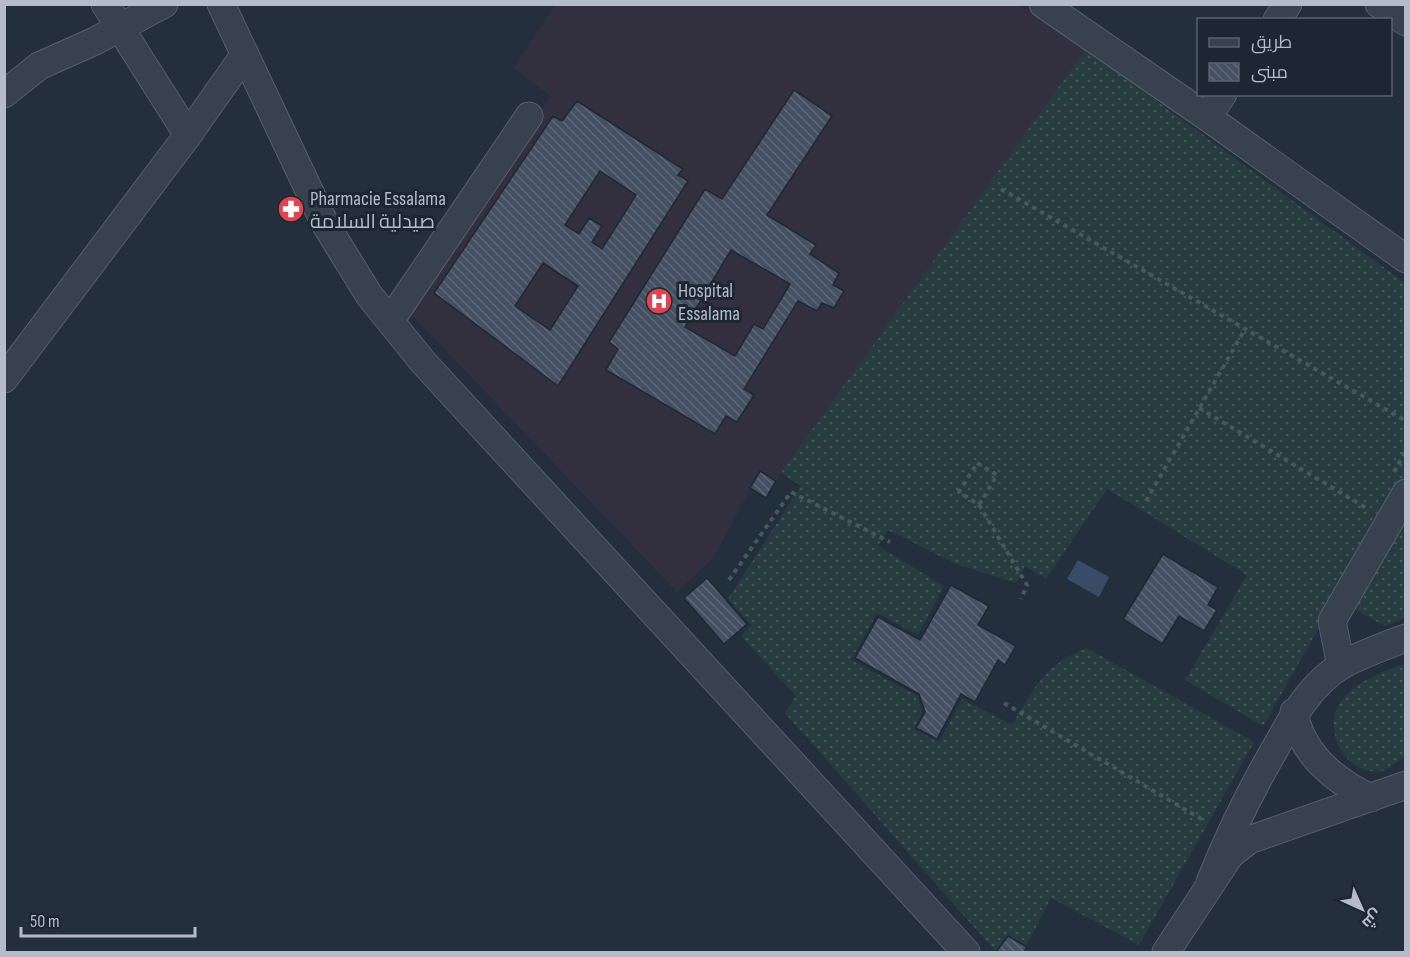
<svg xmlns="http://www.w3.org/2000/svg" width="1410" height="957" viewBox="0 0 1410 957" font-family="'Sofia Sans Condensed',Cairo,sans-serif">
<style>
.medical{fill:#32303f}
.grass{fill:url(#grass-dots)}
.water{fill:#394c67}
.building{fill:url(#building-back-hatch);stroke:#1f2835;stroke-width:1.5;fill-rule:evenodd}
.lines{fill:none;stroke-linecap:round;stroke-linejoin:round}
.minor-casing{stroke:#565f6c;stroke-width:29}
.path{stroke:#44595c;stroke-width:4;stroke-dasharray:4.5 4.5;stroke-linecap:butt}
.minor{stroke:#38414e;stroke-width:27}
.labels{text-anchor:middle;stroke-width:6;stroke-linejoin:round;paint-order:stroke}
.poi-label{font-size:20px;fill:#b4bcc9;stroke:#1d2633;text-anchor:start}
</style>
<defs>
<pattern id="grass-dots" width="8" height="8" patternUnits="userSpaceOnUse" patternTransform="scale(1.5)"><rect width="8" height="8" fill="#263c3f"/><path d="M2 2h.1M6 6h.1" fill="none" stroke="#435659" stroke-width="1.8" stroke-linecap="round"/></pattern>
<pattern id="building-back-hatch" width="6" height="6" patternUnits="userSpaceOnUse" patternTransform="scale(1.5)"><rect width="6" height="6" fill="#455162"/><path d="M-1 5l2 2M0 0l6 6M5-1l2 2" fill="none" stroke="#5d6877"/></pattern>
</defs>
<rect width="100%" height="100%" fill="#242f3e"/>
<!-- medical -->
<path class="medical" d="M555,5H1019L1086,49L776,481L760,471L713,558L677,592L407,310L551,96L513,68Z"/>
<!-- grass -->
<path class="grass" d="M1086,49L1405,283V477L1263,726L1185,680L1247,575L1107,489L1046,579L1025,566L1016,583L956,564L888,530L878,546L944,586L918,635L877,613L851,660L918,696L922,713L914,729L939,742L962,699L1012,725C1034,688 1045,664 1087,648L1254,742L1139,945L1051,898L1023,952H996L785,713L796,696L741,636L751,625L728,599L801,486L781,473Z
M1405,515V618L1385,626L1352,608Z
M1405,664V757C1398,761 1390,769 1382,771C1345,777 1320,728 1342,700C1358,680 1382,672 1405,664Z"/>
<!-- water -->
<path class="water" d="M1078,560L1109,577L1099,597L1067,579Z"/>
<!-- building -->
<path class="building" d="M794,90L832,116L767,215L816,245L810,254L839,273L833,285L844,291L834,308L822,303L817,311L798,301L744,389L754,395L737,422L726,416L715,434L606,370L618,349L609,342L705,189L722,199ZM731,250L790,284L763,329L754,324L735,356L685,327Z
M577,101L683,169L678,175L688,181L558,386L434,293L553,116L562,121ZM600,171L636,195L602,249L592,242L602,226L589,218L579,234L565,225ZM543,263L578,286L550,330L515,306Z
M760,471L776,481L766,498L750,488Z
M1163,554L1218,587L1208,605L1217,610L1204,631L1179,616L1162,644L1123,619Z
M707,578L747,624L724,644L684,598Z
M951,585L989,606L978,625L1016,646L1005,665L998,660L975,702L961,694L937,739L916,728L925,712L919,694L855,658L878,617L920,640Z
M1008,936L1027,947L1024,952H996Z"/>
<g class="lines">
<defs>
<path id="minor" d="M105,4L188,135
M221,4L324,222L369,295L423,362L966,952
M1043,4L1207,117L1406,259
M1379,4L1406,22
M1277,20L1288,4
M4,94L39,66L95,41L164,4
M1207,117L1223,94
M390,321L529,116
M4,379L188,135L245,54
M1341,666L1332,621L1406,493
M1294,712C1301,753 1334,781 1371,798
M1210,882C1229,835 1247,797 1272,754C1291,720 1308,686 1342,665C1362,654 1384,646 1406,638
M1166,952L1230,855L1249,840L1406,785"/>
</defs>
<!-- minor casing -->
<use href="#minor" class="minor-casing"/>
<!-- path -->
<path class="path" d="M1001,189L1406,421
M1199,408L1368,509
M977,463L997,475L979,505L959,492Z
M1394,472L1406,451
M1146,501L1245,329
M979,505L1027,585L1021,599
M729,580L791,492L890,542
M1004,703L1203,820"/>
<!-- minor -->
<use href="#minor" class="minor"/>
</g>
<!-- icons -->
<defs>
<symbol id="pharmacy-disc" viewBox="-11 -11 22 22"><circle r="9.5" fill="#e0444e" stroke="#1d2633"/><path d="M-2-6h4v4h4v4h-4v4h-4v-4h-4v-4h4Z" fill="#fff"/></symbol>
<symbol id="hospital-disc" viewBox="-11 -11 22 22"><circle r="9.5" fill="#e0444e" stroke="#1d2633"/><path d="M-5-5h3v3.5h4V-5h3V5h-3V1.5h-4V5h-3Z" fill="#fff"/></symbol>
</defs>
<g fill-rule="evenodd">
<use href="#pharmacy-disc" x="276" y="194" width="30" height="30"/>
<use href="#hospital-disc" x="644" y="286" width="30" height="30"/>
</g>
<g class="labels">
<!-- poi labels -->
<g class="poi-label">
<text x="310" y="205">Pharmacie Essalama<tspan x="310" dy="23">صيدلية السلامة</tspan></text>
<text x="678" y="297">Hospital<tspan x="678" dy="23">Essalama</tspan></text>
</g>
</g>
<!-- border -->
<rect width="1410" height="957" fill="none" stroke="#b4bcc9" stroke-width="12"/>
<!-- legend -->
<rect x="1197" y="18" width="195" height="78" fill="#1d2633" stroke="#59626f" stroke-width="1.5"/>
<rect x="1209" y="38" width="30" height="9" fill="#38414e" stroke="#59626f" stroke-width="1.5"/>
<text x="1251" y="48" font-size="18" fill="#b4bcc9">طريق</text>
<rect x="1209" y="63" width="30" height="18" fill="url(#building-back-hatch)" stroke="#59626f" stroke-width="1.5"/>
<text x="1251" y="78" font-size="18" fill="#b4bcc9">مبنى</text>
<!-- north arrow -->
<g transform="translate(1362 909) rotate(135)" stroke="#1d2633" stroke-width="4.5" paint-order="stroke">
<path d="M0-4.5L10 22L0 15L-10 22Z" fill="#b4bcc9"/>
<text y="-9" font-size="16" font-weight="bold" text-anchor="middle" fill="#b4bcc9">ش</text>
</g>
<!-- scale -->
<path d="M21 927v9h174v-9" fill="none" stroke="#b4bcc9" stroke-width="3"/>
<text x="30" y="927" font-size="18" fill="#b4bcc9" stroke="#1d2633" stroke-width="4.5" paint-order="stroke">50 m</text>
</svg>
